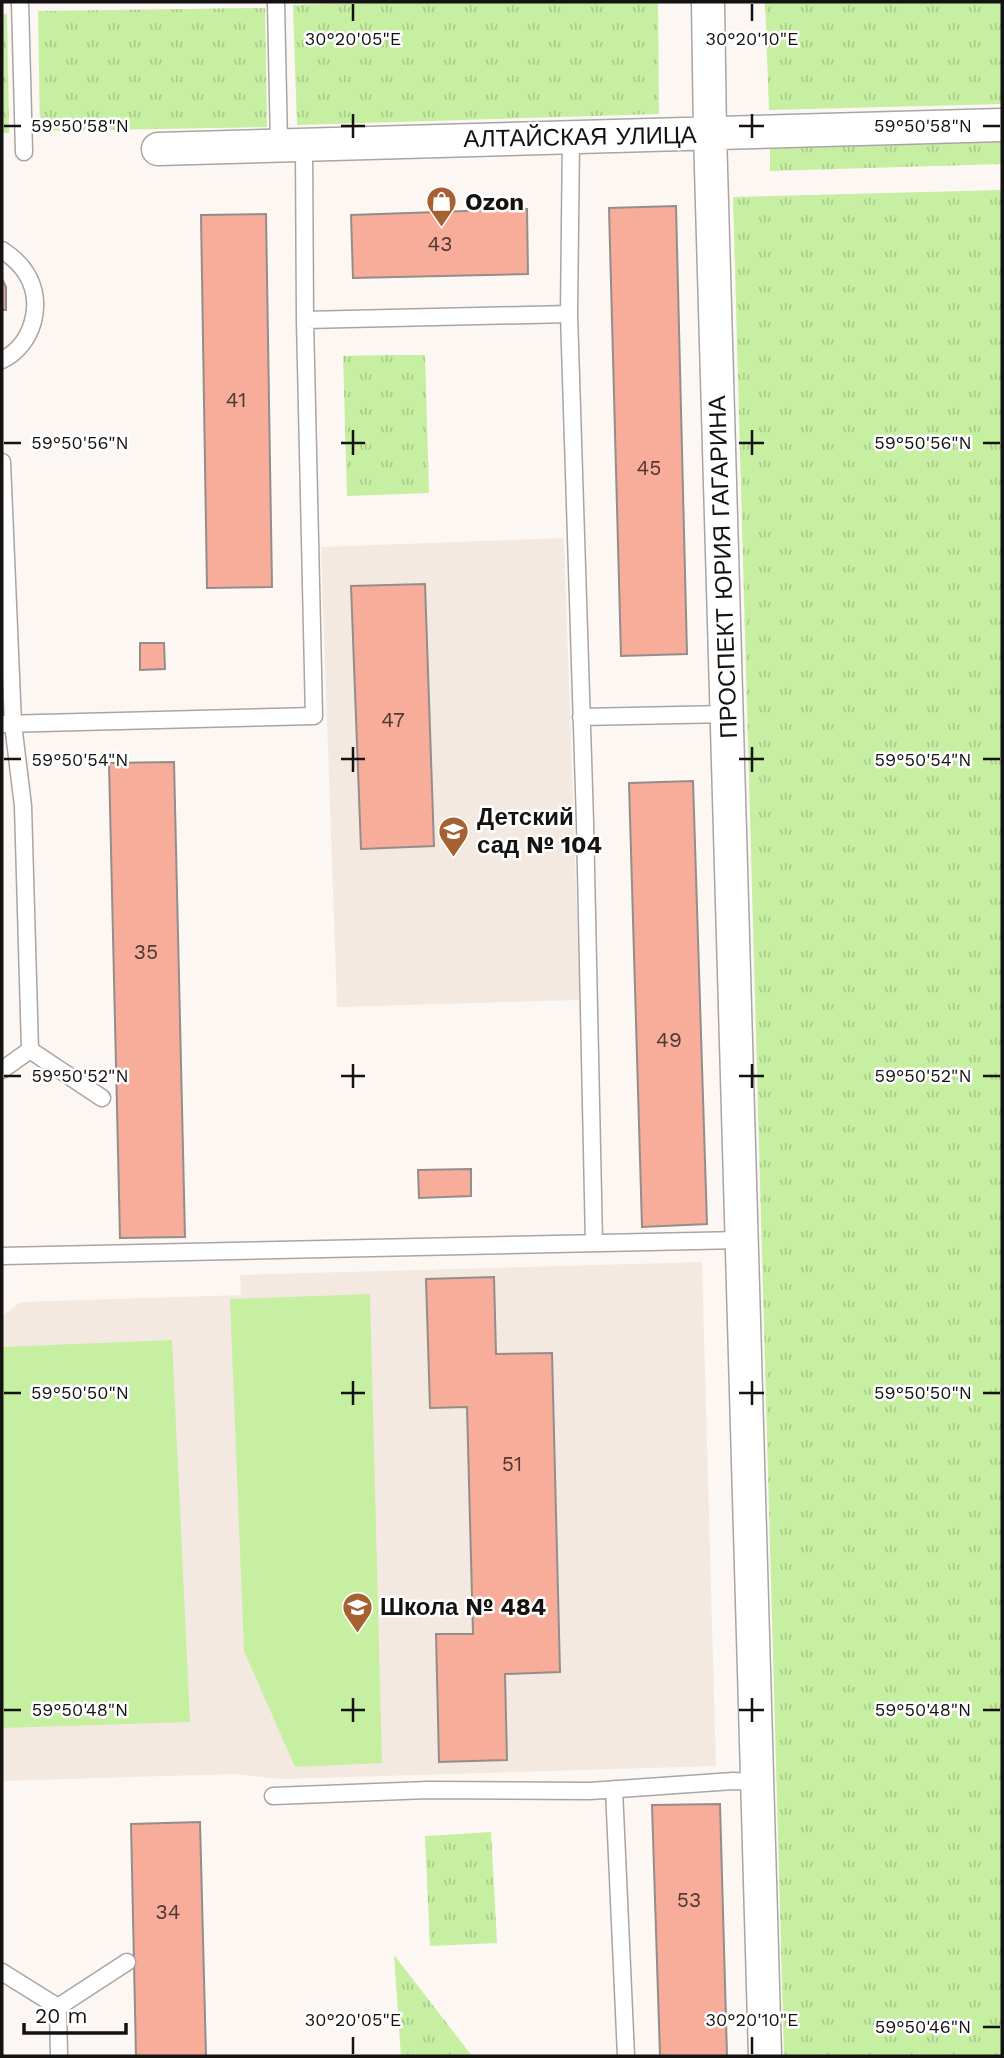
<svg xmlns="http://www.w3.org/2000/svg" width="1004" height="2058" viewBox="0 0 1004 2058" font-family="'Work Sans',sans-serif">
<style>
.built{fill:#f4e9e0}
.grass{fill:url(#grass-tufts)}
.pitch{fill:#c6efa2}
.building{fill:#f8ac9a;stroke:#938d8b;stroke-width:2}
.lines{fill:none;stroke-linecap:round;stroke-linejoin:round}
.lane-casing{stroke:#aaa5a2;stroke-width:19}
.street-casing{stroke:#aaa5a2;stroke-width:35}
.lane{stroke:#fff;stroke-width:16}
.street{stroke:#fff;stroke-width:32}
.ticks{fill:none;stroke:#151312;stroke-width:2.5}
.labels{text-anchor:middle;stroke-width:5;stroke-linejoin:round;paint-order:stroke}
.number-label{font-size:21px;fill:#4e3934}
.street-label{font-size:24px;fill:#151312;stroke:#fff}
.poi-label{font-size:24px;font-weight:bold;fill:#151312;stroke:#fff;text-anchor:start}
.ticks-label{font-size:18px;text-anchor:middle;fill:#151312;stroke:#fff;stroke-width:5;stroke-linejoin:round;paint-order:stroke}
</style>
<defs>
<pattern id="grass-tufts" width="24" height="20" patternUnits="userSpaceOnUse" patternTransform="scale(1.75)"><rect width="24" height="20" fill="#c6efa2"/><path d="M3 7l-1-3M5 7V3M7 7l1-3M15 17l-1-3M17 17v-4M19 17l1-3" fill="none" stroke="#a9cc8a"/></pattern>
</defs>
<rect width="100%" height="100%" fill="#fcf7f3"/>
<!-- built -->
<path class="built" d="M564,538L580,1000L337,1007L321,547Z
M702,1262L716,1766L281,1779L234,1774L2,1781V1316L21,1302L241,1295L240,1275Z"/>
<!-- grass -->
<path class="grass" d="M422,2H658L659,114L297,125L293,5Z
M765,2H1002V104L769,110Z
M265,8L267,127L40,131L38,11Z
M2,14H7L9,133H2Z
M1002,142V164L770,171V149Z
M1002,190V2056H784L733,197Z
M384,355H425L429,493L347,496L343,356Z
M491,1832L497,1943L430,1946L425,1836Z
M394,1955L472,2056H401Z"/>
<!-- pitch -->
<path class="pitch" d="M370,1294L382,1763L295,1767L244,1651L230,1299Z
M172,1340L190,1722L2,1728V1347Z"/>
<!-- building -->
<path class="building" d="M676,206L687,654L621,656L609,208Z
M527,209L528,274L353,278L351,215Z
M266,214L272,587L207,588L201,215Z
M2,279L6,287V310H2Z
M425,584L434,846L361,849L351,586Z
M140,643H164L165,669L140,670Z
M174,762L185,1237L120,1238L109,763Z
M693,781L707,1224L642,1227L629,783Z
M471,1169V1196L419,1198L418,1170Z
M494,1277L496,1354L552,1353L560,1672L505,1674L507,1760L439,1762L436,1634H473L467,1407L430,1408L426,1279Z
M720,1804L727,2056H660L652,1805Z
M200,1822L206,2056H136L131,1824Z"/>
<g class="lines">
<defs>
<path id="lane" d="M20,2L24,152
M276,2L279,145
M571,137L569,314L585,822L594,1243
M304,144L305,320L569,314
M2,250C11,256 20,263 26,273C45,303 33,345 2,360
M2,462L13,724L23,806L30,1050L102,1098
M581,717L728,714
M2,724L314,716L305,320
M2,1070L30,1050
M2,1256L741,1240
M614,1789L626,2056
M273,1796L428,1790L590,1791L733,1781L757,1782
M2,1972L58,2007
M59,2056L58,2007L127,1962"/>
<path id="street" d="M708,2L710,133L765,2056
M158,149L1002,125"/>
</defs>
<!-- lane casing -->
<use href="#lane" class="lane-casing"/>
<!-- street casing -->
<use href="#street" class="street-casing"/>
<!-- lane -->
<use href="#lane" class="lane"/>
<!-- street -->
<use href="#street" class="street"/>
</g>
<!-- ticks -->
<path class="ticks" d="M353,4V21M752,4V21M353,114V138M752,114V138M4,126H21M341,126H365M739,126H764M983,126H1000M353,430V455M752,430V455M4,443H21M341,443H365M739,443H764M983,443H1000M353,747V772M752,747V772M4,759H21M341,759H365M739,759H764M983,759H1000M353,1064V1088M752,1064V1088M4,1076H21M341,1076H365M739,1076H764M983,1076H1000M353,1381V1405M752,1381V1405M4,1393H21M341,1393H365M739,1393H764M983,1393H1000M353,1698V1722M752,1698V1722M4,1710H21M341,1710H365M739,1710H764M983,1710H1000M983,2027H1000M353,2037V2054M752,2037V2054"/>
<!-- icons -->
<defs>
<symbol id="shop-pin" viewBox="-11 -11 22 30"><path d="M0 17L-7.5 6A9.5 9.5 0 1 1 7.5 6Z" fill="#a56131" stroke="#fff"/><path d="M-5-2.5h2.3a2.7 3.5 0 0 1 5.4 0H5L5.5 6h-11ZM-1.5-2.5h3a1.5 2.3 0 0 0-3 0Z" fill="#fff"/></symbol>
<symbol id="school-pin" viewBox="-11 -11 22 30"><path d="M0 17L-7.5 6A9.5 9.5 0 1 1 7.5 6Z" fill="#a56131" stroke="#fff"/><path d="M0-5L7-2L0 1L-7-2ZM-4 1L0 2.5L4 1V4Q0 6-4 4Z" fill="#fff"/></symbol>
</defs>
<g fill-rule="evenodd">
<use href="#shop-pin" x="424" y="184" width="35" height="47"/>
<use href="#school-pin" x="436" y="814" width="35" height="47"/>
<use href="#school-pin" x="340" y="1590" width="35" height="47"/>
</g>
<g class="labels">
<!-- number labels -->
<g class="number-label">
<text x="440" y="251">43</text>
<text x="236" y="407">41</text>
<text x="649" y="475">45</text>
<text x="393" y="727">47</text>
<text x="146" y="959">35</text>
<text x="669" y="1047">49</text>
<text x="512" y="1471">51</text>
<text x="689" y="1907">53</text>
<text x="168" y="1919">34</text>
</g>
<!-- street labels -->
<g class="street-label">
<text transform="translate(580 137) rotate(-1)" y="8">АЛТАЙСКАЯ УЛИЦА</text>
<text transform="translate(723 567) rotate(-92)" y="8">ПРОСПЕКТ ЮРИЯ ГАГАРИНА</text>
</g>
<!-- poi labels -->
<g class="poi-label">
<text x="465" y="210">Ozon</text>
<text x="477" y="825">Детский<tspan x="477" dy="28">сад № 104</tspan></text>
<text x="380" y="1615">Школа № 484</text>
</g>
</g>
<g class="ticks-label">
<text x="353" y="45">30°20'05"E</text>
<text x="752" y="45">30°20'10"E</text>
<text x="80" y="132">59°50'58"N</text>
<text x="923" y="132">59°50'58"N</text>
<text x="80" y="449">59°50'56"N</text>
<text x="923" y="449">59°50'56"N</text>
<text x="80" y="766">59°50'54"N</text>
<text x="923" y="766">59°50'54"N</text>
<text x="80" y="1082">59°50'52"N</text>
<text x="923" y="1082">59°50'52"N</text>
<text x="80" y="1399">59°50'50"N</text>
<text x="923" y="1399">59°50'50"N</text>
<text x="80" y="1716">59°50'48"N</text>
<text x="923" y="1716">59°50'48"N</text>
<text x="353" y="2026">30°20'05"E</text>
<text x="752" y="2026">30°20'10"E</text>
<text x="923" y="2033">59°50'46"N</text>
</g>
<!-- border -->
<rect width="1004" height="2058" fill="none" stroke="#151312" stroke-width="7"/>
<!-- scale -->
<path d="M24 2023v10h102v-10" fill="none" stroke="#151312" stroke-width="3.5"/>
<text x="35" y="2023" font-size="21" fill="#151312" stroke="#ffffff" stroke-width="5" paint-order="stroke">20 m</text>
</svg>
